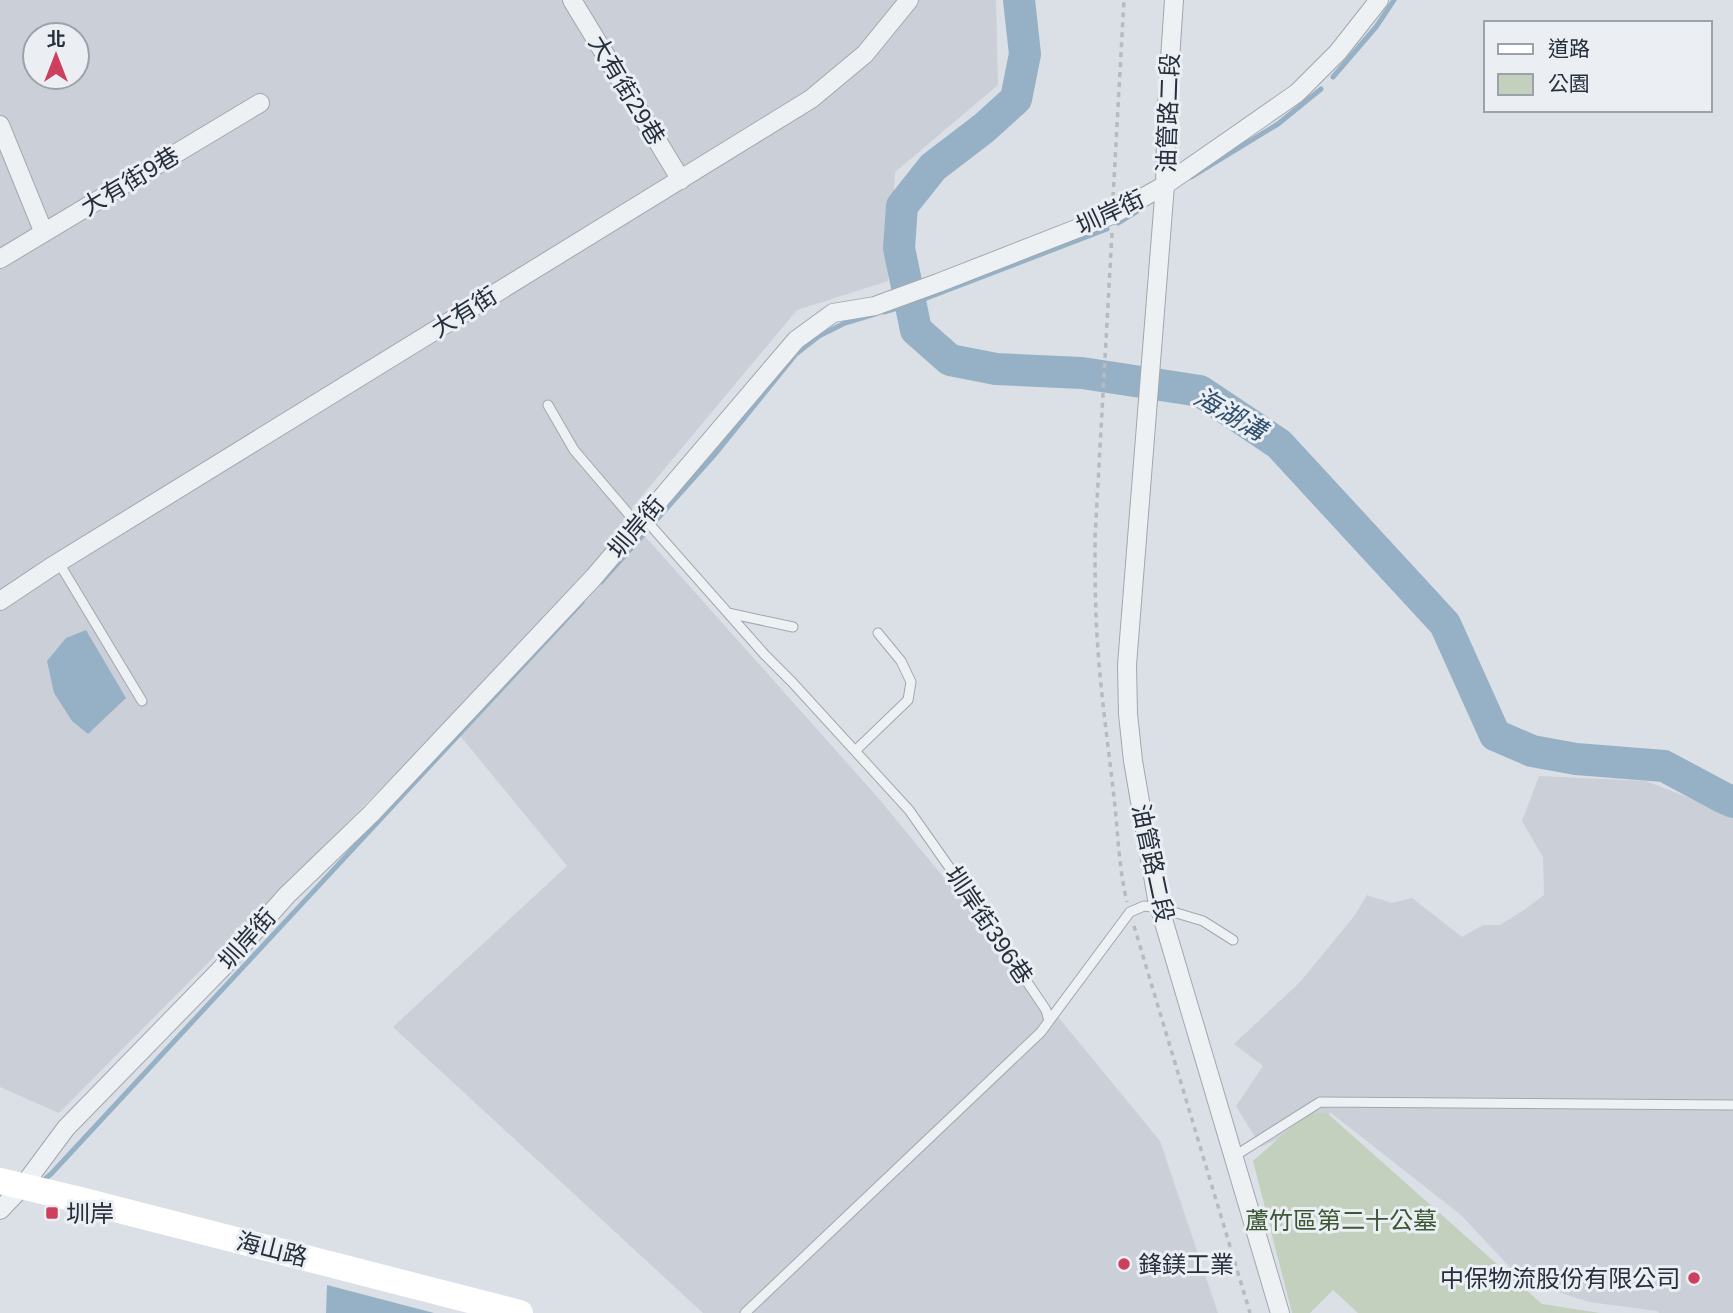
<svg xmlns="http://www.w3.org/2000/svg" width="1733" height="1313" font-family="Arial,'Noto Sans TC',sans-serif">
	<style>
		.built { fill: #cacfd8; fill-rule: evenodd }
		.green { fill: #c3d0bd }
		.water { fill: #96b1c6 }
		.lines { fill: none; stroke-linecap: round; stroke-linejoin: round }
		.stream { stroke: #96b1c6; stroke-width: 5 }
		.river { stroke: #96b1c6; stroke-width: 32 }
		.service-casing { stroke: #a1a7b0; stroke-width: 11 }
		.minor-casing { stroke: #a1a7b0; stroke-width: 20 }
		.path { stroke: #b6bbc0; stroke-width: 3.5; stroke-dasharray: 5 5; stroke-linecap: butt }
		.service { stroke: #eef1f4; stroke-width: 9 }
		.minor { stroke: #eef1f4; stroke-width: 18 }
		.secondary { stroke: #fff; stroke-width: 26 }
		.poi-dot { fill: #cc3f5d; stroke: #ebeff4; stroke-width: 2.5 }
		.labels { text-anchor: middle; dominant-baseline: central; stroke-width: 6; stroke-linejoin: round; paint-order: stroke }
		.street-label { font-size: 24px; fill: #262f3c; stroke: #ebeff4 }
		.poi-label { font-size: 24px; fill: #262f3c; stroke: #ebeff4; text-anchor: start }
		.park-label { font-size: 24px; fill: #3c5733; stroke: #ebeff4 }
		.water-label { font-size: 26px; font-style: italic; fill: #30506f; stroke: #ebeff4 }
	</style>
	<rect width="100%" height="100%" fill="#dbe0e6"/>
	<path class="built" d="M 0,0 L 996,0 L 998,85 L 895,172 L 888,281 L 797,310 L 626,515 L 880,800 L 1160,1141 L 1218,1313 L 703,1313 L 393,1027 L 567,866 L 448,721 L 59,1113 L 0,1087 ZM 35,35 L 77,35 L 77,77 L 35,77 Z
		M 1539,776 L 1646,781 L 1733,815 L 1733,1313 L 1659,1313 L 1657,1311 L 1589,1302 L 1522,1280 L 1461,1215 L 1331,1113 L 1261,1147 L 1236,1106 L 1263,1066 L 1234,1044 L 1301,981 L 1355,915 L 1367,895 L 1391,903 L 1412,898 L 1462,937 L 1483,925 L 1500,925 L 1524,910 L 1544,895 L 1543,857 L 1522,821 Z"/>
	<path class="green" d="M 1327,1113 L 1542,1304 L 1600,1313 L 1358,1313 L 1333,1290 L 1310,1313 L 1292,1313 L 1253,1161 L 1306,1114 Z"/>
	<path class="water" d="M 86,630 L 126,698 L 88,734 L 72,721 L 54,693 L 47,661 L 66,638 Z
		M 327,1285 L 434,1313 L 326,1313 Z"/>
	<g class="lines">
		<path class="stream" d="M 1333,77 L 1376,27 L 1394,0
			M 1191,177 L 1278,124 L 1321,89
			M 1118,223 L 1144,207
			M 884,312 L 911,304 L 1107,229
			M 601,582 L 716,453 L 796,354 L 819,336 L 845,323 L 875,314
			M 40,1183 L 51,1174 L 582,602"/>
		<path class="river" d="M 1019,0 L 1025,54 L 1016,99 L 984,128 L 933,167 L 902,206 L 899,248 L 916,330 L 950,360 L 996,369 L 1082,373 L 1200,391 L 1279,444 L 1445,624 L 1495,735 L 1532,751 L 1576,759 L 1664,766 L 1722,797 L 1733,802"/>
		<g class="service-casing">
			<path id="service" d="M 548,405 L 574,450 L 638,525
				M 644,518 L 765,655 L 792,682 L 909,810 L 966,891 L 1046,1010 L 1049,1021 L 1041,1032 L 745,1313
				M 59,563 L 142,701
				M 728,613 L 793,627
				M 855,751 L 908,700 L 911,682 L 901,661 L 878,633
				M 1049,1021 L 1130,912 L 1144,906 L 1160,908 L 1203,921 L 1233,940
				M 1233,1157 L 1320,1102 L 1733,1105"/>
		</g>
		<g class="minor-casing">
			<path id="minor" d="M 572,0 L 681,180
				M 1174,0 L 1167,103 L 1165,185 L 1127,665 L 1128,714 L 1133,761 L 1157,899 L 1280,1313
				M 0,125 L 44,233
				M 0,259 L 260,103
				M 0,601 L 51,567 L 262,437 L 811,99 L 865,54 L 909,0
				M 0,1210 L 23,1186 L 66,1128 L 222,968 L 287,895 L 371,814 L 594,577 L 796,340 L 833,313 L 875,306 L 938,283 L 1112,215 L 1165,185 L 1297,93 L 1338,52 L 1379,0"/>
		</g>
		<path class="path" d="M 1113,197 L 1124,0
			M 1112,233 L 1095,537 C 1095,574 1095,612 1098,650 C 1101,696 1108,743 1113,789 C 1118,827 1118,865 1127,902
			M 1134,926 L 1250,1313"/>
		<use href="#service" class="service"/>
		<use href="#minor" class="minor"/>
		<path class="secondary" d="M 0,1181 L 80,1200 L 520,1313"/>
	</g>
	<g class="poi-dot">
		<rect x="45" y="1206" width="14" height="14" rx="3.5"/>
		<circle cx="1124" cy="1264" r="7"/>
		<circle cx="1694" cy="1278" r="7"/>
	</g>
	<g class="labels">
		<g class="street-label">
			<text transform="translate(627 90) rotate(59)">大有街29巷</text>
			<text transform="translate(1168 113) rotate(-88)">油管路二段</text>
			<text transform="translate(130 181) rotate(-31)">大有街9巷</text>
			<text transform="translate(1110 212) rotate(-25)">圳岸街</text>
			<text transform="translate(464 312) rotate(-32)">大有街</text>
			<text transform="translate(636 527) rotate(-50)">圳岸街</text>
			<text transform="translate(1153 863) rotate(78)">油管路二段</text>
			<text transform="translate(989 925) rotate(56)">圳岸街396巷</text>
			<text transform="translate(247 939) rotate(-48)">圳岸街</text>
			<text transform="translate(272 1249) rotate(14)">海山路</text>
		</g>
		<g class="poi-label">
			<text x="66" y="1213">圳岸</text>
			<text x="1138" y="1264">鋒鎂工業</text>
			<text x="1680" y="1278" text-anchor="end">中保物流股份有限公司</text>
		</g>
		<g class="park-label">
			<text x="1341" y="1220">蘆竹區第二十公墓</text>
		</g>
		<g class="water-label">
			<text transform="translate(1230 414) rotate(30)">海湖溝</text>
		</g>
	</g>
	<rect x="1484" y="21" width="228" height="91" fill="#ebeff4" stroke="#9ca2aa" stroke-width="2"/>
	<rect x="1498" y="44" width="35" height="10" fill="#ffffff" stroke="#9ca2aa" stroke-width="2"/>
	<text x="1548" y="56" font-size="21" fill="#262f3c">道路</text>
	<rect x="1498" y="74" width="35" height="21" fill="#c3d0bd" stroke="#9ca2aa" stroke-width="2"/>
	<text x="1548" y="91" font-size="21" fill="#262f3c">公園</text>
	<g transform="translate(56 56)"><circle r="33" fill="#ebeff4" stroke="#9ca2aa" stroke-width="2"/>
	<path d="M0-5L12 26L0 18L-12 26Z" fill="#cc3f5d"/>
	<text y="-10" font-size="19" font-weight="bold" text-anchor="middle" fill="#262f3c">北</text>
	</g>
</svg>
